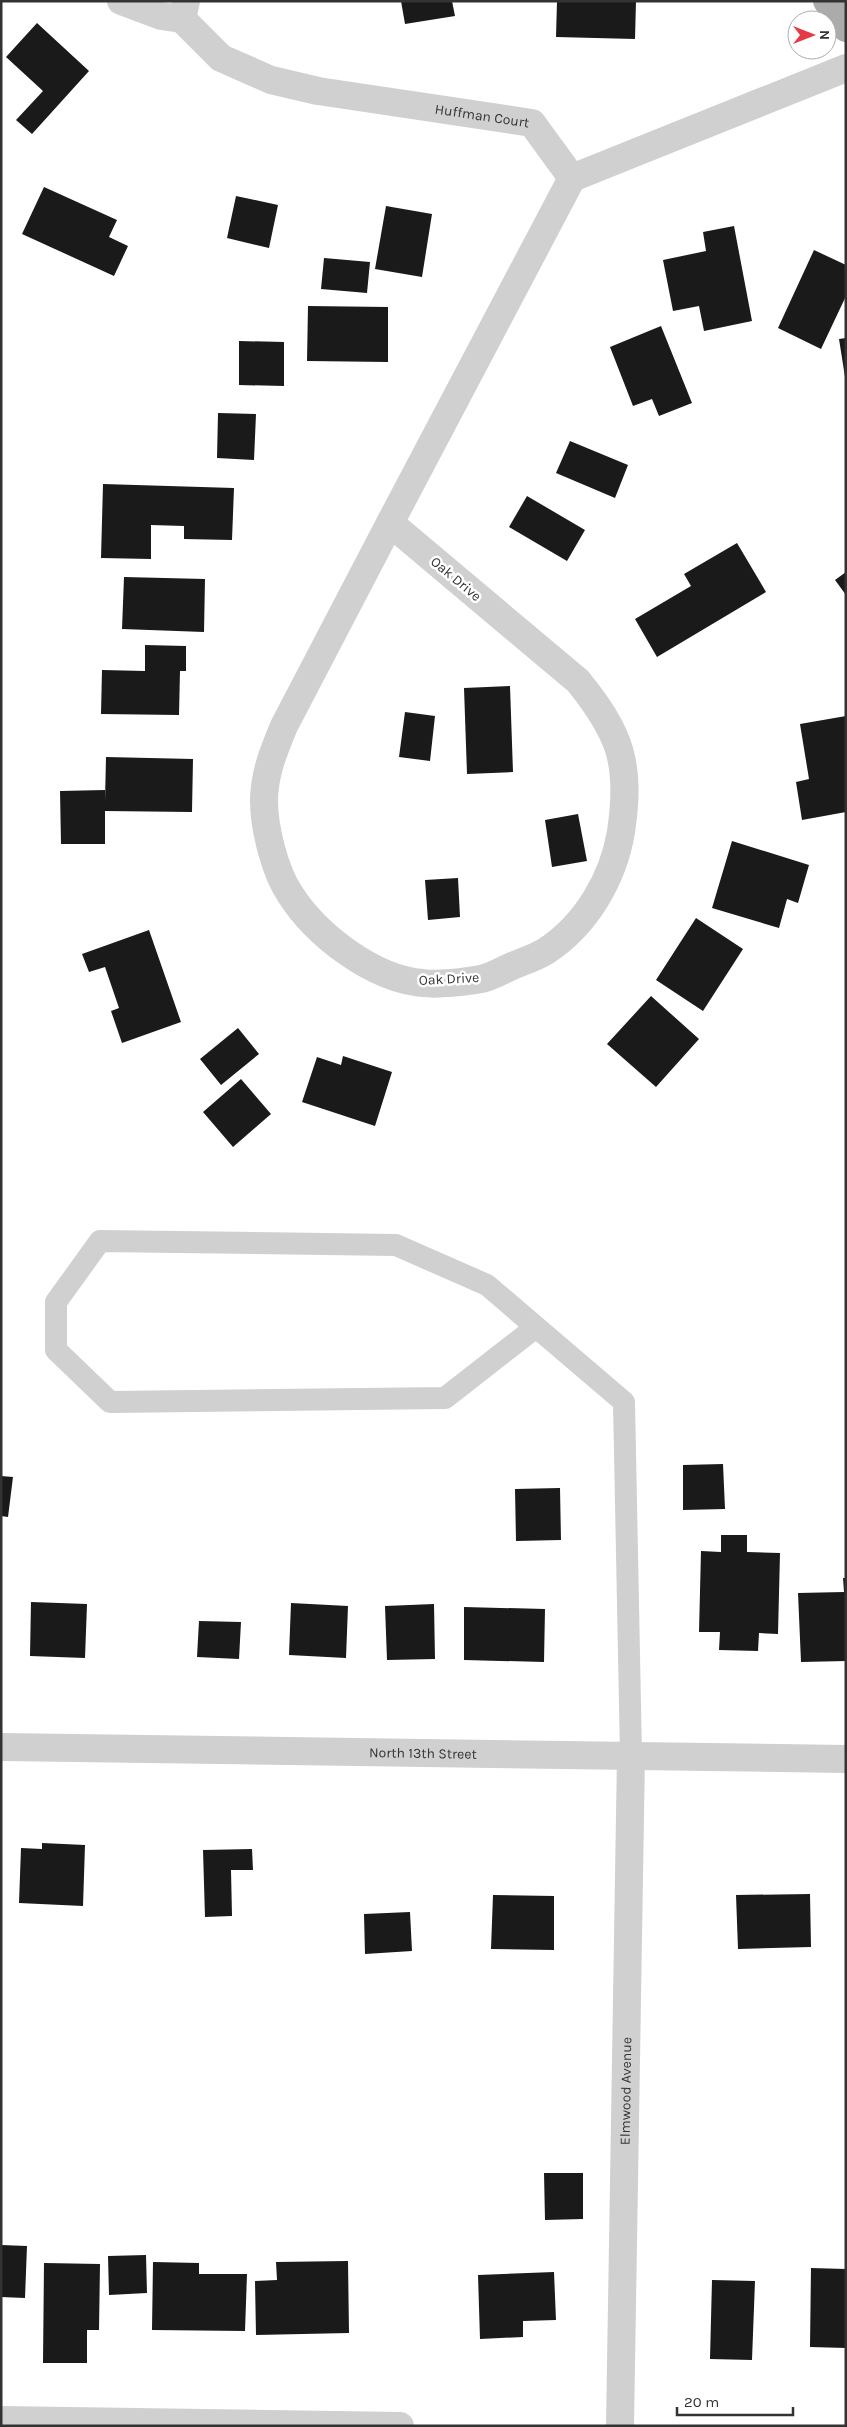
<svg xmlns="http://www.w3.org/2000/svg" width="847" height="2427" font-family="Karla,sans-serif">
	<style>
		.building { fill: #1a1a1a }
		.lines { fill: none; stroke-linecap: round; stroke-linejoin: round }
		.lane { stroke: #d0d0d0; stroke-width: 22 }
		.street { stroke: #d0d0d0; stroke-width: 28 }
		.primary { stroke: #ababab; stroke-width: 28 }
		.labels { text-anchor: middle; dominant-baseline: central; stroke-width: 5; stroke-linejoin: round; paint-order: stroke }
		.street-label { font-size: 14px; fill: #333; stroke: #fff }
	</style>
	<rect width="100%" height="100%" fill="#fff"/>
	<path class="building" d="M 401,1 L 452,1 L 455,16 L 405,24 Z
		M 557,1 L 636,1 L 635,39 L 556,37 Z
		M 37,23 L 89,71 L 32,134 L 16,120 L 43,91 L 6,57 Z
		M 44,187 L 117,220 L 109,237 L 128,246 L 114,276 L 22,234 Z
		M 236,196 L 278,205 L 269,248 L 227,238 Z
		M 386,206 L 432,214 L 422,277 L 375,269 Z
		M 734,226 L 752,321 L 704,331 L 699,306 L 673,311 L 663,260 L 706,251 L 703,232 Z
		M 814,250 L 846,265 L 846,296 L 821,349 L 778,328 Z
		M 324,258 L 370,262 L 367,293 L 321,289 Z
		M 308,306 L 388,307 L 388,362 L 307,361 Z
		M 661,326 L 692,403 L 659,416 L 652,399 L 633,406 L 610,347 Z
		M 846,338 L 846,377 L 845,377 L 839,339 Z
		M 239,341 L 284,342 L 284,386 L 239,385 Z
		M 218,413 L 256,414 L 254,460 L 217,458 Z
		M 570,441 L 628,465 L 615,498 L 556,473 Z
		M 103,484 L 234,488 L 232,540 L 184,539 L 184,526 L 151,525 L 151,559 L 101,558 Z
		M 527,496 L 585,530 L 567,561 L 509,527 Z
		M 737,543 L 766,592 L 657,657 L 635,619 L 691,586 L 684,574 Z
		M 846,572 L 846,595 L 835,580 Z
		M 124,577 L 205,579 L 204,632 L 122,629 Z
		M 145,645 L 186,646 L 186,671 L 180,671 L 179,715 L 101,714 L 102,670 L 145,671 Z
		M 510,686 L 513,772 L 467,774 L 464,688 Z
		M 405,712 L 435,716 L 430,761 L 399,757 Z
		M 846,716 L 846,812 L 802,820 L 796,782 L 809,779 L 800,724 Z
		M 106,757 L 193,759 L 192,812 L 105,811 L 105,844 L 61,844 L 60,791 L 105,790 L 105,801 Z
		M 578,814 L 587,861 L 552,867 L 545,820 Z
		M 732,841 L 809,865 L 798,903 L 787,899 L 779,928 L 712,908 Z
		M 458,878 L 460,917 L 428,920 L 425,880 Z
		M 696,918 L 743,949 L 703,1011 L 656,980 Z
		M 149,930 L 181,1022 L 122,1043 L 111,1011 L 119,1008 L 105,967 L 89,972 L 82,954 Z
		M 651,996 L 699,1039 L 656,1087 L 607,1044 Z
		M 238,1028 L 259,1054 L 221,1085 L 200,1059 Z
		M 343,1056 L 392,1072 L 375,1126 L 302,1102 L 317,1057 L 341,1065 Z
		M 241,1079 L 271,1114 L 233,1147 L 203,1112 Z
		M 723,1464 L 725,1509 L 683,1510 L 683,1465 Z
		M 1,1476 L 13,1477 L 8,1517 L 1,1516 Z
		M 560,1488 L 561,1540 L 516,1541 L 515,1489 Z
		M 721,1535 L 747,1535 L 747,1552 L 780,1553 L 778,1634 L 759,1633 L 758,1651 L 719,1650 L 720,1632 L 699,1632 L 701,1551 L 721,1552 Z
		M 843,1578 L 846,1578 L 846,1661 L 801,1662 L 798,1593 L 844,1592 Z
		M 31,1602 L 87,1604 L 85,1658 L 30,1656 Z
		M 291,1603 L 348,1606 L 346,1658 L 289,1655 Z
		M 434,1604 L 435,1659 L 387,1660 L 385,1606 Z
		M 464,1607 L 545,1609 L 544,1662 L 464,1660 Z
		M 199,1621 L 241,1622 L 239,1659 L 197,1657 Z
		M 42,1843 L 85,1845 L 83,1906 L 19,1903 L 21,1848 L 42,1849 Z
		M 252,1849 L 253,1870 L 231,1870 L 232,1916 L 205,1917 L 203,1850 Z
		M 810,1894 L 811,1947 L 738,1949 L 736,1895 Z
		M 493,1895 L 554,1896 L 554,1950 L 491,1949 Z
		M 410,1912 L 412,1951 L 365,1954 L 364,1914 Z
		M 544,2173 L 583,2173 L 583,2219 L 545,2220 Z
		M 1,2245 L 27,2246 L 25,2298 L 1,2297 Z
		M 146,2255 L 147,2293 L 109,2295 L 108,2256 Z
		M 348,2261 L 349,2333 L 256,2335 L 255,2281 L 277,2280 L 276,2262 Z
		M 153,2262 L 199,2263 L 199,2274 L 247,2274 L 245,2331 L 152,2330 Z
		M 44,2263 L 100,2264 L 99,2330 L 87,2330 L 87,2363 L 43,2363 Z
		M 811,2268 L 846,2269 L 846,2348 L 810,2347 Z
		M 554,2272 L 556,2320 L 523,2321 L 523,2337 L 480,2339 L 478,2275 Z
		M 712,2280 L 755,2281 L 752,2360 L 710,2359 Z"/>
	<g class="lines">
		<path class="lane" d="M 536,1327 L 445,1398 L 110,1402 L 56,1350 L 56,1302 L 100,1241 L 396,1245 L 487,1285 L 624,1402 L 631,1755"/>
		<g class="street">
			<path d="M 121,1 L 161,16 L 182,19 L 186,1"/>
			<path id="s1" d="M 182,19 L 221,58 L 271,80 L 318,91 L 532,123 L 572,178"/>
			<path d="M 572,178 L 846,68"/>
			<path d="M 390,523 L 578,681 C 621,734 631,764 621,832 C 613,879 586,925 546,951 C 535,958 521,962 510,967 C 501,971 491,977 481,979 C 466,982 437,985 423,983 C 373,979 316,935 290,894 C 275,872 264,828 264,801 C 264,774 274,750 284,726 Z"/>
			<path d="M 390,523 L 572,178"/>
			<path id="s2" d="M 1,1747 L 846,1759"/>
			<path d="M 1,2420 L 400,2426"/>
			<path id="s3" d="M 620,2426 L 631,1755"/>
		</g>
		<path class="primary" d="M 827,1 L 846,28"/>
	</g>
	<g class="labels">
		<g class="street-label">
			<text stroke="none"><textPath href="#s1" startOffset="324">Huffman Court</textPath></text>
			<text transform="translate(456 579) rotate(40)">Oak Drive</text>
			<text transform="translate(449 979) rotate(-3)">Oak Drive</text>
			<text stroke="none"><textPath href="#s2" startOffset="422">North 13th Street</textPath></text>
			<text stroke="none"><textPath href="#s3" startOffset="335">Elmwood Avenue</textPath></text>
		</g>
	</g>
	<rect width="847" height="2427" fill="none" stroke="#333333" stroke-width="5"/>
	<g transform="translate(812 35) rotate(90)"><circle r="24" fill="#ffffff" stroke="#adadad"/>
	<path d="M0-4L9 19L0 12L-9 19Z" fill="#e63946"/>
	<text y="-8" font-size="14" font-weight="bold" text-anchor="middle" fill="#333333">N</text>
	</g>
	<path d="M677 2407v8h116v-8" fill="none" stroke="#333333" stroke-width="2.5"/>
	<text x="684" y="2407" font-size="15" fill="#333333" stroke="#ffffff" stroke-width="4" paint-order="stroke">20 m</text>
</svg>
